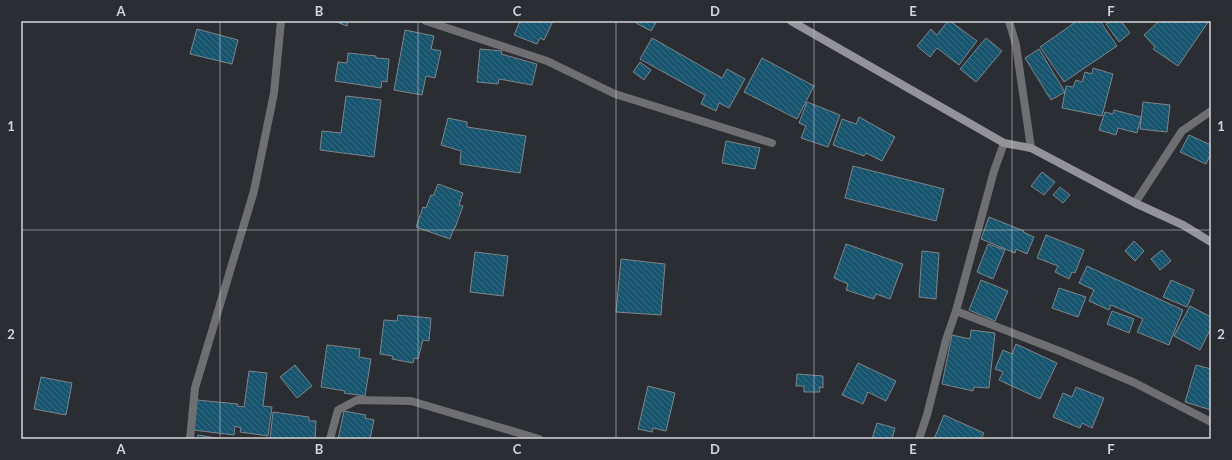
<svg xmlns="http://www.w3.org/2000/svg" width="1232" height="460" font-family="Lato,sans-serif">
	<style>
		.building { fill: url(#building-back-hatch); stroke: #7f8589 }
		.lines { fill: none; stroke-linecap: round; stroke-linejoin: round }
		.minor { stroke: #6f6f72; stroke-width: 8 }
		.secondary { stroke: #949498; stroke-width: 8 }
		.grid { fill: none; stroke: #d3d5d8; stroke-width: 1; stroke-opacity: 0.55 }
		.neatline { fill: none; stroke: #d3d5d8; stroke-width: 1.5 }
		.grid-label { font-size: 13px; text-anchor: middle; font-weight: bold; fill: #d3d5d8 }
	</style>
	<defs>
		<pattern id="building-back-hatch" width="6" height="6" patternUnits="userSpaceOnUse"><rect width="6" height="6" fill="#17546e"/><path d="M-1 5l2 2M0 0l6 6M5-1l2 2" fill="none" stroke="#386c82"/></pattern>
	</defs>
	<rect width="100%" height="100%" fill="#2a2d32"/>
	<path class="building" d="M 334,21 L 348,21 L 347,26 Z
		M 520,21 L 553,21 L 544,40 L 540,38 L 537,44 L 514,35 Z
		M 637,21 L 657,21 L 651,31 L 636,23 Z
		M 948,21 L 950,21 L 977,41 L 959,65 L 937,48 L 930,57 L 917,46 L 931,29 L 937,35 Z
		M 1077,21 L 1100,21 L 1117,46 L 1064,82 L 1040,47 Z
		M 1111,21 L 1121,21 L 1130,33 L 1119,42 L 1106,24 Z
		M 1159,21 L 1209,21 L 1178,66 L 1153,49 L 1155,47 L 1144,35 Z
		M 197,29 L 238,40 L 232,64 L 190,54 Z
		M 405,30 L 434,36 L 431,49 L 441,51 L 435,78 L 426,76 L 422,95 L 394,90 Z
		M 652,38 L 722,78 L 727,69 L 745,79 L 729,108 L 719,103 L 716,111 L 701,104 L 705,95 L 640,59 Z
		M 986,38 L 1002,51 L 976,82 L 960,69 Z
		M 480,49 L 502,51 L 501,54 L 537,64 L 532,85 L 499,79 L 498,84 L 477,82 Z
		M 1039,49 L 1065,92 L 1051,100 L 1025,58 Z
		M 348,53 L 376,56 L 376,58 L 389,59 L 387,82 L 382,81 L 381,88 L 335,81 L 338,62 L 347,63 Z
		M 762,58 L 814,86 L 797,119 L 744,92 Z
		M 640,62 L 651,70 L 644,80 L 633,72 Z
		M 1093,68 L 1113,74 L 1102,116 L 1062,108 L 1066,86 L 1073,87 L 1076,80 L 1082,82 L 1085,72 L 1092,74 Z
		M 346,96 L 381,100 L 374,157 L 320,150 L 322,131 L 341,133 Z
		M 807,102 L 840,115 L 828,147 L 801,138 L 806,126 L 799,123 Z
		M 1143,102 L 1170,105 L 1167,132 L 1140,129 Z
		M 1114,110 L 1141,117 L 1137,133 L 1118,128 L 1116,135 L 1099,130 L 1105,112 L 1113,114 Z
		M 859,117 L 895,137 L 882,161 L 866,153 L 864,156 L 833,145 L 842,119 L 856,124 Z
		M 448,118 L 467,122 L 467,127 L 526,136 L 520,173 L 460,164 L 461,151 L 441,145 Z
		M 1189,135 L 1211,145 L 1211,153 L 1206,164 L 1180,152 Z
		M 726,141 L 760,148 L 755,169 L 722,163 Z
		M 853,166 L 944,189 L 936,221 L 845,198 Z
		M 1042,172 L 1055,182 L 1044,195 L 1031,186 Z
		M 438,184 L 463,193 L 459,205 L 463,206 L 455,228 L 454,228 L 450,239 L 416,227 L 423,207 L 426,208 L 431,195 L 433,196 Z
		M 1060,187 L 1070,195 L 1063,203 L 1053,195 Z
		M 989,217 L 1024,231 L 1023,232 L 1034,237 L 1027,254 L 1016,249 L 1015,253 L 981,239 Z
		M 1046,235 L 1084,250 L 1075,273 L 1072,272 L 1069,279 L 1055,272 L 1058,266 L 1037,258 Z
		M 1134,241 L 1144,251 L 1135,261 L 1125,251 Z
		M 846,244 L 903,264 L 890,299 L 876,294 L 874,299 L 846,290 L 848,284 L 834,278 Z
		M 988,244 L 1005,250 L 993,279 L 977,272 Z
		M 1162,250 L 1171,261 L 1160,270 L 1151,259 Z
		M 922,251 L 939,253 L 936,299 L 919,297 Z
		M 475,252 L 508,256 L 503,296 L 470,292 Z
		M 621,259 L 665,264 L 661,315 L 616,312 Z
		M 1087,266 L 1183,310 L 1169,345 L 1137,332 L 1143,319 L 1111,305 L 1109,310 L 1089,301 L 1094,290 L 1079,283 Z
		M 981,280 L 1008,291 L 995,321 L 969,310 Z
		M 1171,280 L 1194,290 L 1187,307 L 1163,297 Z
		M 1059,288 L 1086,297 L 1078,317 L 1052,308 Z
		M 1190,306 L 1211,317 L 1211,328 L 1200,350 L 1174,336 Z
		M 1112,311 L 1134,319 L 1129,333 L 1107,324 Z
		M 398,315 L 431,318 L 429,341 L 423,340 L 418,359 L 414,358 L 413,363 L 392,359 L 393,356 L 380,354 L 384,320 L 397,321 Z
		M 971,330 L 995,333 L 989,388 L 974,387 L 973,391 L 942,384 L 952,335 L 970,339 Z
		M 1016,344 L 1057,363 L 1040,399 L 999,380 L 1003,372 L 995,369 L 1003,350 L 1012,354 Z
		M 327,345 L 360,349 L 359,357 L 371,359 L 365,396 L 344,393 L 345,391 L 321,387 Z
		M 858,363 L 896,381 L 886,401 L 868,392 L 863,404 L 842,395 Z
		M 295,365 L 312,386 L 297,398 L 280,377 Z
		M 1196,365 L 1211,369 L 1211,410 L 1185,402 Z
		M 249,371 L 267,373 L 263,406 L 272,407 L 268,436 L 240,432 L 241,428 L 235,426 L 234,435 L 193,430 L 197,400 L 238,404 L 237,406 L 244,407 Z
		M 797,374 L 823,376 L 823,388 L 819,387 L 820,392 L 804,392 L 804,386 L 796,386 Z
		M 41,377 L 72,383 L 66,415 L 34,409 Z
		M 648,386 L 675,393 L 666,431 L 653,428 L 652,432 L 638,429 Z
		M 1076,387 L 1104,398 L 1092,428 L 1082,423 L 1080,428 L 1053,417 L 1063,393 L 1072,397 Z
		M 344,411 L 366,415 L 365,418 L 374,420 L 370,439 L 338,439 Z
		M 273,412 L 309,417 L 309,421 L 316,421 L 315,439 L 270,439 Z
		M 944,415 L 984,433 L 981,439 L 934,439 Z
		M 877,423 L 895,428 L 892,439 L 872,439 Z
		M 198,435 L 222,439 L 197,439 Z"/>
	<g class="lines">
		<path class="minor" d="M 426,21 L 547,61 L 615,94 L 772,143
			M 1009,21 L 1016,45 L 1031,148
			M 1135,203 L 1182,131 L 1211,111
			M 956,311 L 1062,352 L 1133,382 L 1211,422
			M 190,439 L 195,388 L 254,191 L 274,93 L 281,21
			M 330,439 L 338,410 L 357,400 L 411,401 L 539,439
			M 919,439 L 927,415 L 946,340 L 956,311 L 994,171 L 1004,143"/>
		<path class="secondary" d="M 791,21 L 1004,143 L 1031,148 L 1135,203 L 1183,225 L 1211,242"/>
	</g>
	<path class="grid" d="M 220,21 L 220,439M 418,21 L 418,439M 616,21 L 616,439M 814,21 L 814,439M 1012,21 L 1012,439M 21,230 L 1211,230"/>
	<rect width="1232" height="460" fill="none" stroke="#2a2d32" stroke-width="44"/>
	<rect x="22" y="22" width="1188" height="416" class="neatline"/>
	<g class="grid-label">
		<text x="121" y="16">A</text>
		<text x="319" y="16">B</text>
		<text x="517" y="16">C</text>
		<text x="715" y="16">D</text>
		<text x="913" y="16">E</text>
		<text x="1111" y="16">F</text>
		<text x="11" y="131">1</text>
		<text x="1221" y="131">1</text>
		<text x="11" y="339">2</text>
		<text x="1221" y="339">2</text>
		<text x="121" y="454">A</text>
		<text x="319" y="454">B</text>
		<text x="517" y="454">C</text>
		<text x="715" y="454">D</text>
		<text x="913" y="454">E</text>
		<text x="1111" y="454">F</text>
	</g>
</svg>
